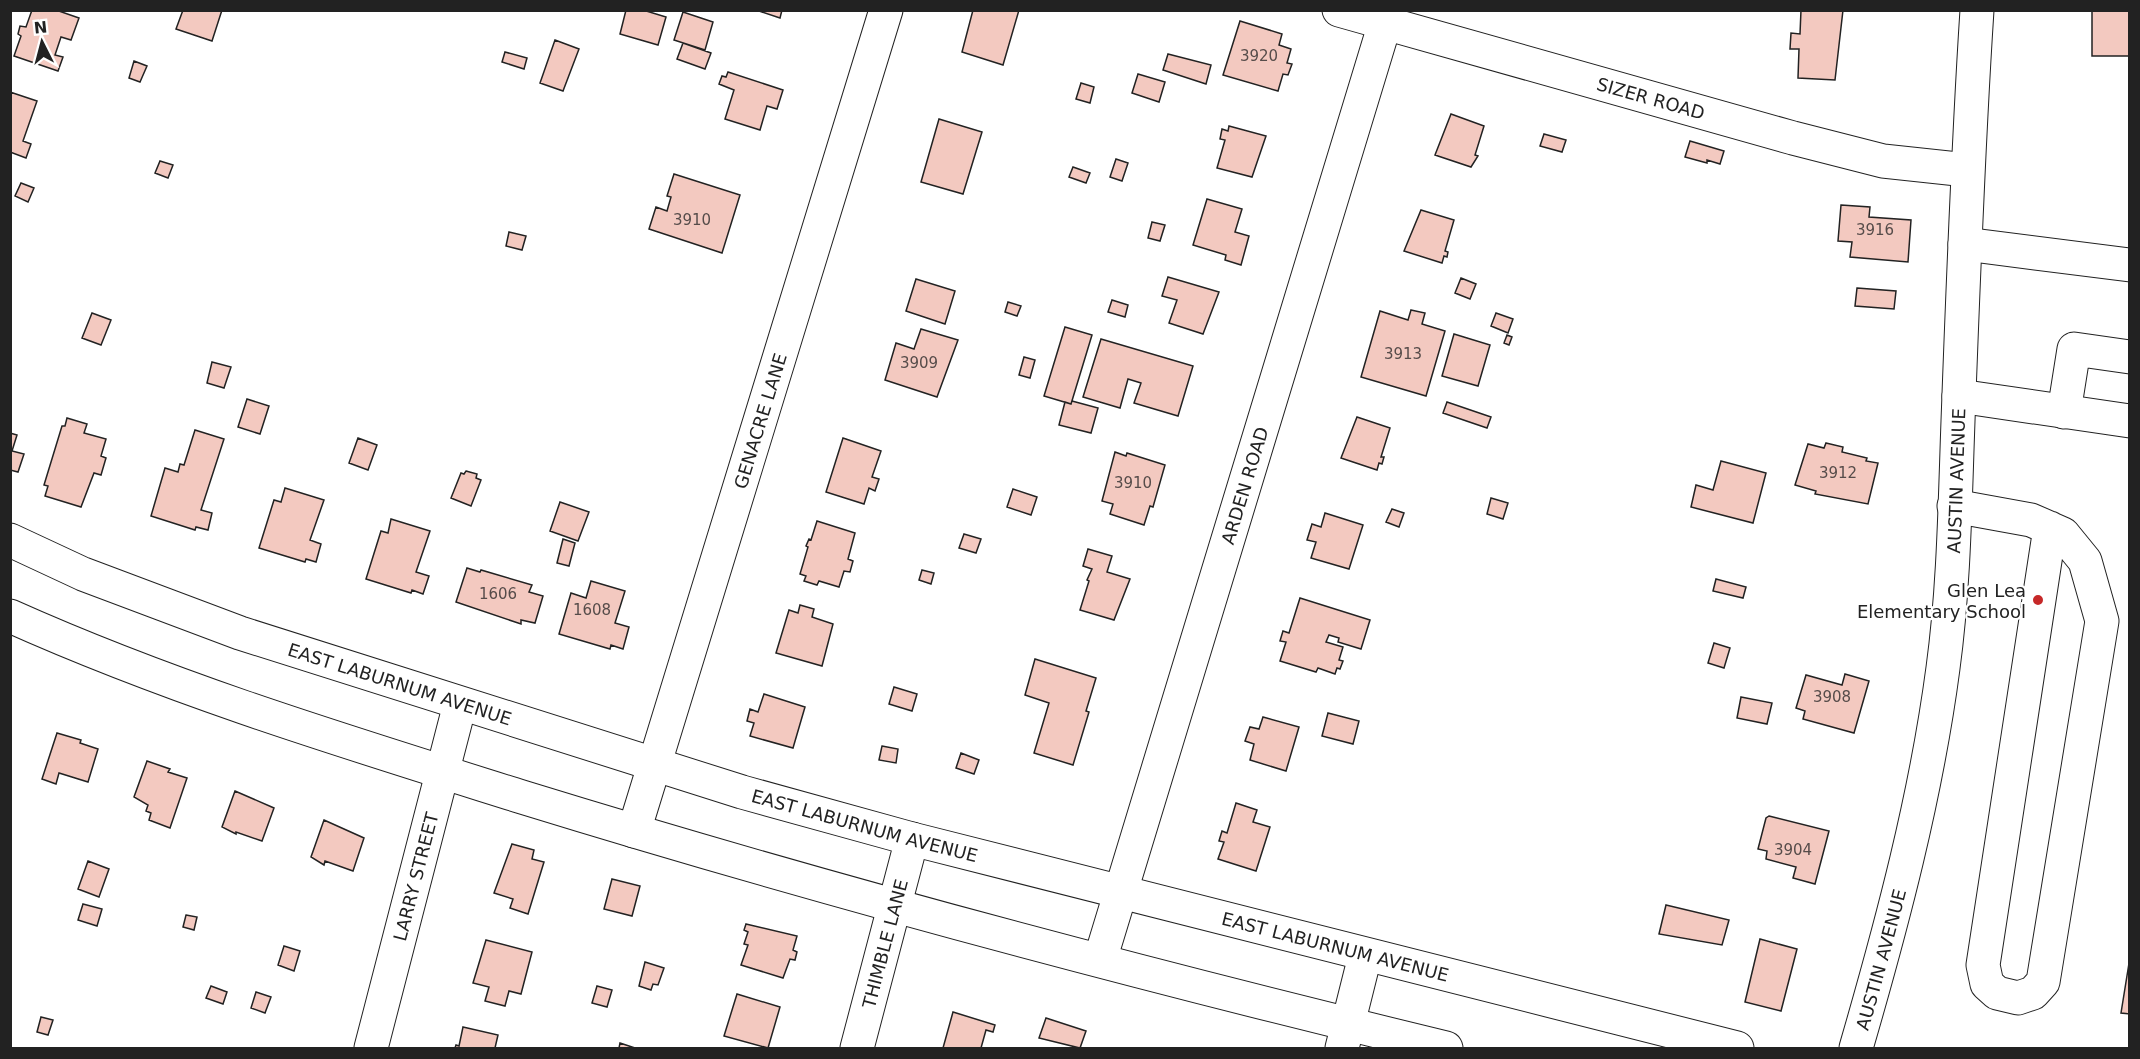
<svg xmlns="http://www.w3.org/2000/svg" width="2140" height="1059" font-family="'DejaVu Sans',sans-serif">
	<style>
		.building { fill: #f3c9c0; stroke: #222; stroke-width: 1.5 }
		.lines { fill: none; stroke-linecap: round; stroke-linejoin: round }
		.minor-casing { stroke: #222; stroke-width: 35 }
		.major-casing { stroke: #222; stroke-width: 35 }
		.minor { stroke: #fff; stroke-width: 33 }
		.major { stroke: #fff; stroke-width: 33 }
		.poi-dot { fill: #c62828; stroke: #fff; stroke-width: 2 }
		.labels { text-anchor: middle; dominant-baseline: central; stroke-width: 4.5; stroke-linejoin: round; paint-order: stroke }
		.number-label { font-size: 15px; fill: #564c4a }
		.street-label { font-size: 18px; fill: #222; stroke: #fff }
		.poi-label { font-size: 18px; fill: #222; stroke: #fff; text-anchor: end }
	</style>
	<rect width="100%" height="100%" fill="#fff"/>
	<path class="building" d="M 32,10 L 56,10 L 79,18 L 71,40 L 61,37 L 55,55 L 63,57 L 58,71 L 14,56 L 21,36 L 18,34 L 20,26 L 26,27 Z
		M 183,10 L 222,10 L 212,41 L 176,29 Z
		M 626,10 L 643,10 L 666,17 L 658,45 L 620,34 Z
		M 756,10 L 782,10 L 780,18 Z
		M 973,10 L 1019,10 L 1003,65 L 962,52 Z
		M 1801,10 L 1843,10 L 1835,80 L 1798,78 L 1799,49 L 1790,49 L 1791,33 L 1800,34 Z
		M 2092,10 L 2130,10 L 2130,56 L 2092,56 Z
		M 683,12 L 713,22 L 705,50 L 674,40 Z
		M 1240,21 L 1282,34 L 1279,45 L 1291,49 L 1287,63 L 1292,64 L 1288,75 L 1283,74 L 1278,91 L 1223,75 Z
		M 555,40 L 579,49 L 563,91 L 540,83 Z
		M 683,43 L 711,53 L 705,69 L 677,59 Z
		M 505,52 L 527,58 L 524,69 L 502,62 Z
		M 1168,54 L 1211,65 L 1206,84 L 1163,70 Z
		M 134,61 L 147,66 L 140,82 L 129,78 Z
		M 728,72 L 783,90 L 777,109 L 767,106 L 760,130 L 725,119 L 734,90 L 719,84 L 722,76 L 726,77 Z
		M 1138,74 L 1165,82 L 1159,102 L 1132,93 Z
		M 1081,83 L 1094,87 L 1090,103 L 1076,99 Z
		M 10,92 L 37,101 L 23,141 L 31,144 L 26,158 L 10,152 Z
		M 1451,114 L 1484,126 L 1475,155 L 1478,156 L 1471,167 L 1435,155 Z
		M 939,119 L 982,132 L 963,194 L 921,182 Z
		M 1229,126 L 1266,136 L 1252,177 L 1217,168 L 1225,140 L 1220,139 L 1222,129 L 1228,131 Z
		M 1544,134 L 1566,140 L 1562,152 L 1540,146 Z
		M 1690,141 L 1724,151 L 1720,164 L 1707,160 L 1707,163 L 1685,157 Z
		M 1116,159 L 1128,163 L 1122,181 L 1110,177 Z
		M 160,161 L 173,165 L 168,178 L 155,173 Z
		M 1073,167 L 1090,173 L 1086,183 L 1069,177 Z
		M 674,174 L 740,195 L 722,253 L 649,229 L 656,207 L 667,211 L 671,197 L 667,196 Z
		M 21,183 L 34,188 L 28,202 L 15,196 Z
		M 1207,199 L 1242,209 L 1235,232 L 1249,236 L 1241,265 L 1225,260 L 1226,255 L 1193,245 Z
		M 1841,205 L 1870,207 L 1869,217 L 1911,220 L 1908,262 L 1850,257 L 1852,242 L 1838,241 Z
		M 1421,210 L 1454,220 L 1445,251 L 1448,252 L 1447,257 L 1444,256 L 1442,263 L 1404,251 Z
		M 1152,222 L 1165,225 L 1160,241 L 1148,238 Z
		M 509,232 L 526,236 L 522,250 L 506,246 Z
		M 1168,277 L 1219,292 L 1203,334 L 1169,323 L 1177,300 L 1162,296 Z
		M 1461,278 L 1476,284 L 1470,299 L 1455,293 Z
		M 916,279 L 955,291 L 945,324 L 906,311 Z
		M 1857,288 L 1896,291 L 1894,309 L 1855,306 Z
		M 1112,300 L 1128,305 L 1125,317 L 1108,312 Z
		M 1008,302 L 1021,306 L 1017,316 L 1005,312 Z
		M 1411,310 L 1425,313 L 1422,324 L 1445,331 L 1426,396 L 1361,377 L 1380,311 L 1408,320 Z
		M 92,313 L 111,320 L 101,345 L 82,338 Z
		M 1496,313 L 1513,319 L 1508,333 L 1491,326 Z
		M 1065,327 L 1092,335 L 1071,404 L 1044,396 Z
		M 921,329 L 958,340 L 937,397 L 885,380 L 896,343 L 914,349 Z
		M 1454,334 L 1490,345 L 1478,386 L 1442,376 Z
		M 1507,335 L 1512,337 L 1509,345 L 1504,343 Z
		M 1101,339 L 1193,366 L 1178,416 L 1134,403 L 1141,383 L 1128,379 L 1120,408 L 1083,397 Z
		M 1024,357 L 1035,360 L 1030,378 L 1019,375 Z
		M 212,362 L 231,367 L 224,388 L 207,383 Z
		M 247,399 L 269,406 L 260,434 L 238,427 Z
		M 1072,401 L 1098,408 L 1091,433 L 1059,425 L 1065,402 L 1071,404 Z
		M 1447,402 L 1491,417 L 1487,428 L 1443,413 Z
		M 1357,417 L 1390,428 L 1381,457 L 1384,457 L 1382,464 L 1379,463 L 1377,470 L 1341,458 Z
		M 67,418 L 87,424 L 84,433 L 106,439 L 101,456 L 106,458 L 101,475 L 94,473 L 81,507 L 45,496 L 48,486 L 44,485 L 62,426 L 65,426 Z
		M 195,430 L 224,439 L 201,510 L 212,513 L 208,530 L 196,527 L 195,530 L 151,516 L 165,468 L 178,472 L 180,464 L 184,465 Z
		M 10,433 L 17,435 L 12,451 L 24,454 L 18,472 L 10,470 Z
		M 358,438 L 377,445 L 368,470 L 349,463 Z
		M 843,438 L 881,451 L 872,477 L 879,479 L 875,491 L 869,488 L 864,504 L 826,492 Z
		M 1826,443 L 1843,447 L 1842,452 L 1867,458 L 1866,461 L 1878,463 L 1868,504 L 1815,494 L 1816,491 L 1795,485 L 1808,444 L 1824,448 Z
		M 1115,452 L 1126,456 L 1127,453 L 1165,465 L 1153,507 L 1150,506 L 1144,525 L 1110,514 L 1113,504 L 1102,501 Z
		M 1721,461 L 1766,473 L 1753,523 L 1691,507 L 1696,485 L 1713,490 Z
		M 466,471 L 477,474 L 476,478 L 481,480 L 471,506 L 451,498 L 461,473 L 464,474 Z
		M 285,488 L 324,500 L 310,540 L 321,544 L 316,562 L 306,559 L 305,562 L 259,548 L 274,500 L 281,502 Z
		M 1013,489 L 1037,497 L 1031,515 L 1007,507 Z
		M 1491,498 L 1508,503 L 1503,519 L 1487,514 Z
		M 560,502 L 589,512 L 578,541 L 550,531 Z
		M 1392,509 L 1404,513 L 1399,527 L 1386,522 Z
		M 1325,513 L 1363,525 L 1349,569 L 1311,558 L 1316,542 L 1307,540 L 1312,524 L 1321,527 Z
		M 391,519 L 430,531 L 416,572 L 429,576 L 423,594 L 412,590 L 411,593 L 366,579 L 381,531 L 388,533 Z
		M 817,521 L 855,533 L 848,559 L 853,561 L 850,572 L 844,571 L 839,587 L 819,581 L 817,585 L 804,581 L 806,576 L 800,574 L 808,547 L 806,546 L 809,539 L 811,540 Z
		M 964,534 L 981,539 L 976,553 L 959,548 Z
		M 563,539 L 575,543 L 569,566 L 557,563 Z
		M 1088,549 L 1112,556 L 1107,572 L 1130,579 L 1114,620 L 1080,610 L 1089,581 L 1087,580 L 1092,569 L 1083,566 Z
		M 467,568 L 480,572 L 481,570 L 532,585 L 529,592 L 543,596 L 535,623 L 521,620 L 521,624 L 456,602 Z
		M 922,570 L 934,573 L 931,584 L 919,580 Z
		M 1716,579 L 1746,587 L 1743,598 L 1713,591 Z
		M 591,581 L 625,591 L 615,623 L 629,627 L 623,649 L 611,645 L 610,649 L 559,634 L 571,593 L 586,598 Z
		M 1300,598 L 1370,620 L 1361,649 L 1338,642 L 1339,638 L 1329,635 L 1326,642 L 1343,647 L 1339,660 L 1343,661 L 1340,669 L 1337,668 L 1335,674 L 1318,668 L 1316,672 L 1280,661 L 1286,642 L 1280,641 L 1283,631 L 1289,633 Z
		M 800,605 L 814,609 L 812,617 L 833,624 L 822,666 L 776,653 L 789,610 L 798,613 Z
		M 1714,643 L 1730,648 L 1724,668 L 1708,663 Z
		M 1035,659 L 1096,678 L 1086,711 L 1089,712 L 1073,765 L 1034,753 L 1049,703 L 1025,695 Z
		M 1845,674 L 1869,681 L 1854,733 L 1803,719 L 1805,711 L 1796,708 L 1806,675 L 1842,685 Z
		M 894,687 L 917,694 L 912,711 L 889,704 Z
		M 764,694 L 805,707 L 793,748 L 750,736 L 754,723 L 747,721 L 750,709 L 758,712 Z
		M 1741,697 L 1772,703 L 1767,724 L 1737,718 Z
		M 1328,713 L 1359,721 L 1353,744 L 1322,736 Z
		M 1263,717 L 1299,727 L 1286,771 L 1250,760 L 1254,744 L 1245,741 L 1250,727 L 1259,729 Z
		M 57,733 L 81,740 L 80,743 L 98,749 L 88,782 L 59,773 L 56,784 L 42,779 Z
		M 882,746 L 898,749 L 896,763 L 879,760 Z
		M 961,753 L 979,760 L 974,774 L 956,768 Z
		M 147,761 L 170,769 L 168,772 L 187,778 L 170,828 L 149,820 L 151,813 L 146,811 L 148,805 L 134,797 Z
		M 235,791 L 274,808 L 262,841 L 236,832 L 236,834 L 222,827 Z
		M 1236,803 L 1257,810 L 1253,822 L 1270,827 L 1256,871 L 1218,859 L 1224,842 L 1219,841 L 1222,831 L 1227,833 Z
		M 1769,816 L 1829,831 L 1815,884 L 1793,878 L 1796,867 L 1766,859 L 1767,851 L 1758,849 L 1766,818 Z
		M 324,820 L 364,838 L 353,871 L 325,861 L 324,865 L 311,857 Z
		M 512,844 L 534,850 L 532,859 L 544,862 L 528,914 L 510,908 L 513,899 L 494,893 Z
		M 88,861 L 109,869 L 99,897 L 78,889 Z
		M 612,879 L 640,886 L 632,916 L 604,909 Z
		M 83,904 L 102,909 L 97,926 L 78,920 Z
		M 1666,905 L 1729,920 L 1722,945 L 1659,934 Z
		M 186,915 L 197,917 L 194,930 L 183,927 Z
		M 746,924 L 797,936 L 793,950 L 797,952 L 795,960 L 790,959 L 783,978 L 741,965 L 748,945 L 744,944 L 748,932 L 744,930 Z
		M 1760,939 L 1797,949 L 1781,1011 L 1745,1002 Z
		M 486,940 L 532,952 L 521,994 L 509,991 L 505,1006 L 485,1001 L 489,987 L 473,983 Z
		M 284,946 L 300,951 L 294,971 L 278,965 Z
		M 2130,957 L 2130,1014 L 2121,1013 Z
		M 645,962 L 664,968 L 658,985 L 653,984 L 651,990 L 639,986 Z
		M 211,986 L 227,992 L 223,1004 L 206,998 Z
		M 597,986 L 612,990 L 607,1007 L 592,1003 Z
		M 256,992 L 271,997 L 265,1013 L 251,1008 Z
		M 737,994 L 780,1007 L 768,1048 L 724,1036 Z
		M 953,1012 L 995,1025 L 993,1032 L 986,1030 L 981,1048 L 943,1048 Z
		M 41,1017 L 53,1020 L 48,1035 L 37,1032 Z
		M 1046,1018 L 1086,1031 L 1080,1048 L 1039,1038 Z
		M 463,1027 L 498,1035 L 495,1048 L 455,1048 L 456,1045 L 459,1046 Z
		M 620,1043 L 635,1048 L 619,1048 Z"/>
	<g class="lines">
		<g class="minor-casing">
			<g id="minor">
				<path id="s1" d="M 1339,10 L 1793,138 L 1883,161 L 1967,170"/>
				<path d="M 1965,244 L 2130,265"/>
				<path d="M 1959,396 L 2130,421"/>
				<path d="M 2064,412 L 2074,349 L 2130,357"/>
				<path d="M 1954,506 L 2031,520 L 2063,534 L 2085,561 L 2102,621 L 2043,982 L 2033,993 L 2018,998 L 1997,993 L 1987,984 L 1983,965 L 2050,528"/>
				<path id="s2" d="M 634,831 L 886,10"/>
				<path id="s3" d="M 1100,960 L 1389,10"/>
				<path id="s4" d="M 371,1048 L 460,704"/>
				<path id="s5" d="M 857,1048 L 912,839"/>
				<path d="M 1342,1048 L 1365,956"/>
				<path id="s6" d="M 1856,1048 C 1892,924 1926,797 1943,668 C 1954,587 1955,503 1958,421 C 1963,284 1968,147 1977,10"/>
			</g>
		</g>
		<g class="major-casing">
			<g id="major">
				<path id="s7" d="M 10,540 L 83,574 L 240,633 L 742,792 L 912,839 L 1737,1048"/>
				<path d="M 10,616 C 175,690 350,743 522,797 C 827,891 1136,973 1446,1048"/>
			</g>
		</g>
		<use href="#minor" class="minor"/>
		<use href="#major" class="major"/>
	</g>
	<circle class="poi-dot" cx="2038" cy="600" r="6"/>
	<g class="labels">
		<g class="number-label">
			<text x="1259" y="56">3920</text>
			<text x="692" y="220">3910</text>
			<text x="1875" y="230">3916</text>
			<text x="1403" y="354">3913</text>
			<text x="919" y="363">3909</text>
			<text x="1838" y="473">3912</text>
			<text x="1133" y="483">3910</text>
			<text x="498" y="594">1606</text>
			<text x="592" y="610">1608</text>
			<text x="1832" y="697">3908</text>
			<text x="1793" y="850">3904</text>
		</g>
		<g class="street-label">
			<text stroke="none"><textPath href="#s1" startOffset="324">SIZER ROAD</textPath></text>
			<text stroke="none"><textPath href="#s2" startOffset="429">GENACRE LANE</textPath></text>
			<text stroke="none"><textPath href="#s6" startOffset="578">AUSTIN AVENUE</textPath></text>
			<text stroke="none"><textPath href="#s3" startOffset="496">ARDEN ROAD</textPath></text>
			<text stroke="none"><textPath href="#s7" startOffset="416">EAST LABURNUM AVENUE</textPath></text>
			<text stroke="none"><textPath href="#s7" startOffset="902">EAST LABURNUM AVENUE</textPath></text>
			<text stroke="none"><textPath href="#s4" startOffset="177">LARRY STREET</textPath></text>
			<text stroke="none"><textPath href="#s5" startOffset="108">THIMBLE LANE</textPath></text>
			<text stroke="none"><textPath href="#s7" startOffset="1388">EAST LABURNUM AVENUE</textPath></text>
			<text stroke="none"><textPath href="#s6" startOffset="92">AUSTIN AVENUE</textPath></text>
		</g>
		<g class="poi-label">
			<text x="2026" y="590">Glen Lea<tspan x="2026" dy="21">Elementary School</tspan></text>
		</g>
	</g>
	<rect width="2140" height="1059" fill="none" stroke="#222222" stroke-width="24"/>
	<g transform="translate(42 42) rotate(354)" stroke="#ffffff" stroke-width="4.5" paint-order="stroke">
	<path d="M0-4.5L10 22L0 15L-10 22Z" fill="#222222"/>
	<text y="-9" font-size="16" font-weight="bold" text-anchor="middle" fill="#222222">N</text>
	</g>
</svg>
